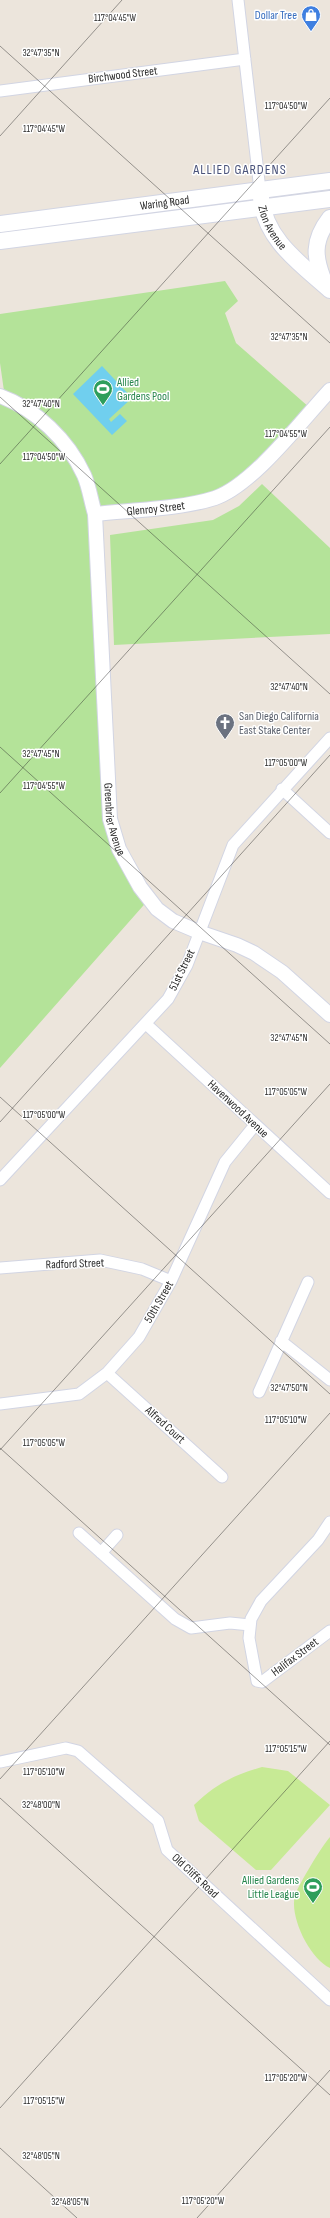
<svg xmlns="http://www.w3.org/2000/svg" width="330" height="2218" font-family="'Sofia Sans Condensed',sans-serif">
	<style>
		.green { fill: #b4e399 }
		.pitch { fill: #c7ea95 }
		.water { fill: #70cfee }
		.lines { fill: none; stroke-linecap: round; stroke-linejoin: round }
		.minor-casing { stroke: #d2d5e3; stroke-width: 13 }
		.tertiary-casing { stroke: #d2d5e3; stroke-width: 16 }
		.secondary-casing { stroke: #d2d5e3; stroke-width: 18 }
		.minor { stroke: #fff; stroke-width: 11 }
		.tertiary { stroke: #fff; stroke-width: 14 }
		.secondary { stroke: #fff; stroke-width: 16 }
		.ticks { fill: none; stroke: #2a2a2a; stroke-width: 1; stroke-opacity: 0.45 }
		.labels { text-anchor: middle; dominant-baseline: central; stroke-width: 3; stroke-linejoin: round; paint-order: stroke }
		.shop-label { font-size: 12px; fill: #366cbe; stroke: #fff; text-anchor: end }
		.street-label { font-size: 12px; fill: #2a2a2a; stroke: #fff }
		.leisure-label { font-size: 12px; fill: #27864d; stroke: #fff; text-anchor: start }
		.worship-label { font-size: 12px; fill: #5b616d; stroke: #fff; text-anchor: start }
		.quarter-label { font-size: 14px; letter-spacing: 1px; fill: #4b547b; stroke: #fff }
		.ticks-label { font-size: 10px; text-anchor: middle; fill: #2a2a2a; stroke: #fff; stroke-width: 3; stroke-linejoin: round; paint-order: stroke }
	</style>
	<rect width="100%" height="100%" fill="#ece5dc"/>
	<path class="green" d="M 225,281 L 238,301 L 225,313 L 236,343 L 310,408 L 230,490 L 94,514 L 111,820 L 150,898 L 0,1068 L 0,395 L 5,398 L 0,363 L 0,314 Z
		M 262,484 L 330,548 L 330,634 L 114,645 L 110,535 L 213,520 L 239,506 Z"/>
	<path class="pitch" d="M 262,1767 L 288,1771 L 330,1805 L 271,1870 L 256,1870 L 199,1821 L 194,1805 C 216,1784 232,1776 262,1767 Z
		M 330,1837 L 330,1968 C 310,1959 289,1917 295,1895 C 298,1886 323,1844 330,1837 Z"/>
	<path class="water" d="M 102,366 L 132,398 L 109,419 L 111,422 L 120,414 L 127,421 L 112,435 L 73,394 Z"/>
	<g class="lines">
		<g class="minor-casing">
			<path id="minor" d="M 238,0 L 260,190
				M 0,91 L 245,59
				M 282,789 L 330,833
				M 146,1024 L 330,1193
				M 0,1180 L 168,999 L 187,965 L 233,845 L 330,738
				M 0,1268 L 100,1260 L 142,1269 L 171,1281
				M 281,1341 L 330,1380
				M 107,1373 L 222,1477
				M 259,1392 L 308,1282
				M 0,1404 L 79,1394 L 107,1373 L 139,1337 L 171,1281 L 225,1162 L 255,1125
				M 330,1522 L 318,1540 L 261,1601 L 251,1619 L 249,1638 L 257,1681 L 262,1682 L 330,1631
				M 79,1533 L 175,1619 L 191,1628 L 230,1623 L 250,1625
				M 101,1553 L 117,1535
				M 0,1762 L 66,1748 L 78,1751 L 158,1821 L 167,1850 L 330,2000"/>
		</g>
		<g class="tertiary-casing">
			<g id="tertiary">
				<path id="s1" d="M 0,396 C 36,409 68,440 84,475 C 89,486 91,501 95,514 L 110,819 L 119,849 L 140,887 L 157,909 L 173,921 L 199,932 L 237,945 L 254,953 L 282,972 L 330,1015"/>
				<path id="s2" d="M 95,514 C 132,510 181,509 215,498 C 253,485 302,420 330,390"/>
			</g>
		</g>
		<g class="secondary-casing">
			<g id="secondary">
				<path id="s3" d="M 261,198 C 265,240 301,264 330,290"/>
				<path id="s4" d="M 0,224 L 330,181"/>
				<path d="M 0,241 L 330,199"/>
				<path d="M 325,284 C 314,258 312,241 330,218"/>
			</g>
		</g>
		<use href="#minor" class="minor"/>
		<use href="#tertiary" class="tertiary"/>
		<use href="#secondary" class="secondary"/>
	</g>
	<path class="ticks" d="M 0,46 L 330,343M 0,136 L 122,0M 0,397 L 330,694M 0,464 L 330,98M 0,747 L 330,1044M 0,793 L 330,427M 0,1097 L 330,1394M 0,1122 L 330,755M 0,1448 L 330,1745M 0,1450 L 330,1084M 0,1779 L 330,1413M 0,1798 L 330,2095M 0,2108 L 330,1741M 0,2148 L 77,2218M 197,2218 L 330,2070"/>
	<defs>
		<g id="shop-pin" transform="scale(1)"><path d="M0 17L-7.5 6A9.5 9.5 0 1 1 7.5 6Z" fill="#3f7fe0" stroke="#fff"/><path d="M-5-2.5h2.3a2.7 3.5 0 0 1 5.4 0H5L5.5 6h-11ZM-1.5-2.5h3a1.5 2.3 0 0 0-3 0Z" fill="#fff"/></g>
		<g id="stadium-pin" transform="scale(1)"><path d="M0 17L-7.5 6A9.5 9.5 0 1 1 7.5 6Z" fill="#2e9e5b" stroke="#fff"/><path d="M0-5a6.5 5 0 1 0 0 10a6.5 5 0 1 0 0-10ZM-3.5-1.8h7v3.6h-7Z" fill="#fff"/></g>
		<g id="church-pin" transform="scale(1)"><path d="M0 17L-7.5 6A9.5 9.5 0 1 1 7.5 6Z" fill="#6b7280" stroke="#fff"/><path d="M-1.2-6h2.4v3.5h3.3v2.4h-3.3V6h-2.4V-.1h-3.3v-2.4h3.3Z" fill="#fff"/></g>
	</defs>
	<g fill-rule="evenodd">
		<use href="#shop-pin" x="311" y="15"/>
		<use href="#stadium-pin" x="103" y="389"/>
		<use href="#church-pin" x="225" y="723"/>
		<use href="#stadium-pin" x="313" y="1887"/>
	</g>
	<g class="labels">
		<g class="shop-label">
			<text x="297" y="15">Dollar Tree</text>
		</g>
		<g class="street-label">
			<text transform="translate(123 75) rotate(-7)">Birchwood Street</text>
			<text stroke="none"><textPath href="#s4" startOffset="166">Waring Road</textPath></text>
			<text stroke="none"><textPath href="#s3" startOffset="32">Zion Avenue</textPath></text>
			<text stroke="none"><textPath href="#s2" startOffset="61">Glenroy Street</textPath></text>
			<text stroke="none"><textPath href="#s1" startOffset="465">Greenbrier Avenue</textPath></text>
			<text transform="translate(182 970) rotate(-64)">51st Street</text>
			<text transform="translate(238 1109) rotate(43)">Havenwood Avenue</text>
			<text transform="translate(75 1264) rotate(-2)">Radford Street</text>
			<text transform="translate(159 1302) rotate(-60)">50th Street</text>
			<text transform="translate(165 1425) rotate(42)">Alfred Court</text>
			<text transform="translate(295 1657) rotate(-37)">Halifax Street</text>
			<text transform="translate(195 1876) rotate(43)">Old Cliffs Road</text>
		</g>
		<g class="leisure-label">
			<text x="117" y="382">Allied<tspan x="117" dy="14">Gardens Pool</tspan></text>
			<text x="299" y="1880" text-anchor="end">Allied Gardens<tspan x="299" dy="14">Little League</tspan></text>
		</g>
		<g class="worship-label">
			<text x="239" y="716">San Diego California<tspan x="239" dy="14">East Stake Center</tspan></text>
		</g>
		<g class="quarter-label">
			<text x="240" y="169">ALLIED GARDENS</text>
		</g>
	</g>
	<g class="ticks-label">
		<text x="115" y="21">117°04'45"W</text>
		<text x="41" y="56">32°47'35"N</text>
		<text x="286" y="109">117°04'50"W</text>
		<text x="44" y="132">117°04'45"W</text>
		<text x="289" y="340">32°47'35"N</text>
		<text x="41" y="407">32°47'40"N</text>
		<text x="286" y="437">117°04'55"W</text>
		<text x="44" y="460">117°04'50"W</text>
		<text x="289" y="690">32°47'40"N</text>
		<text x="41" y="757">32°47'45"N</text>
		<text x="286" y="766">117°05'00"W</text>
		<text x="44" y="789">117°04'55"W</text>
		<text x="289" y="1041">32°47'45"N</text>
		<text x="286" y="1095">117°05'05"W</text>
		<text x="44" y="1118">117°05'00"W</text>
		<text x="289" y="1391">32°47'50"N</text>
		<text x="286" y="1423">117°05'10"W</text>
		<text x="44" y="1446">117°05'05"W</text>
		<text x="286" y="1752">117°05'15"W</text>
		<text x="44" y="1775">117°05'10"W</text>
		<text x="41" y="1808">32°48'00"N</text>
		<text x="286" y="2081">117°05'20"W</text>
		<text x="44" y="2104">117°05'15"W</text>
		<text x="41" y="2159">32°48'05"N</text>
		<text x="203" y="2204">117°05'20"W</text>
		<text x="70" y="2205">32°48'05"N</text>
	</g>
</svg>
